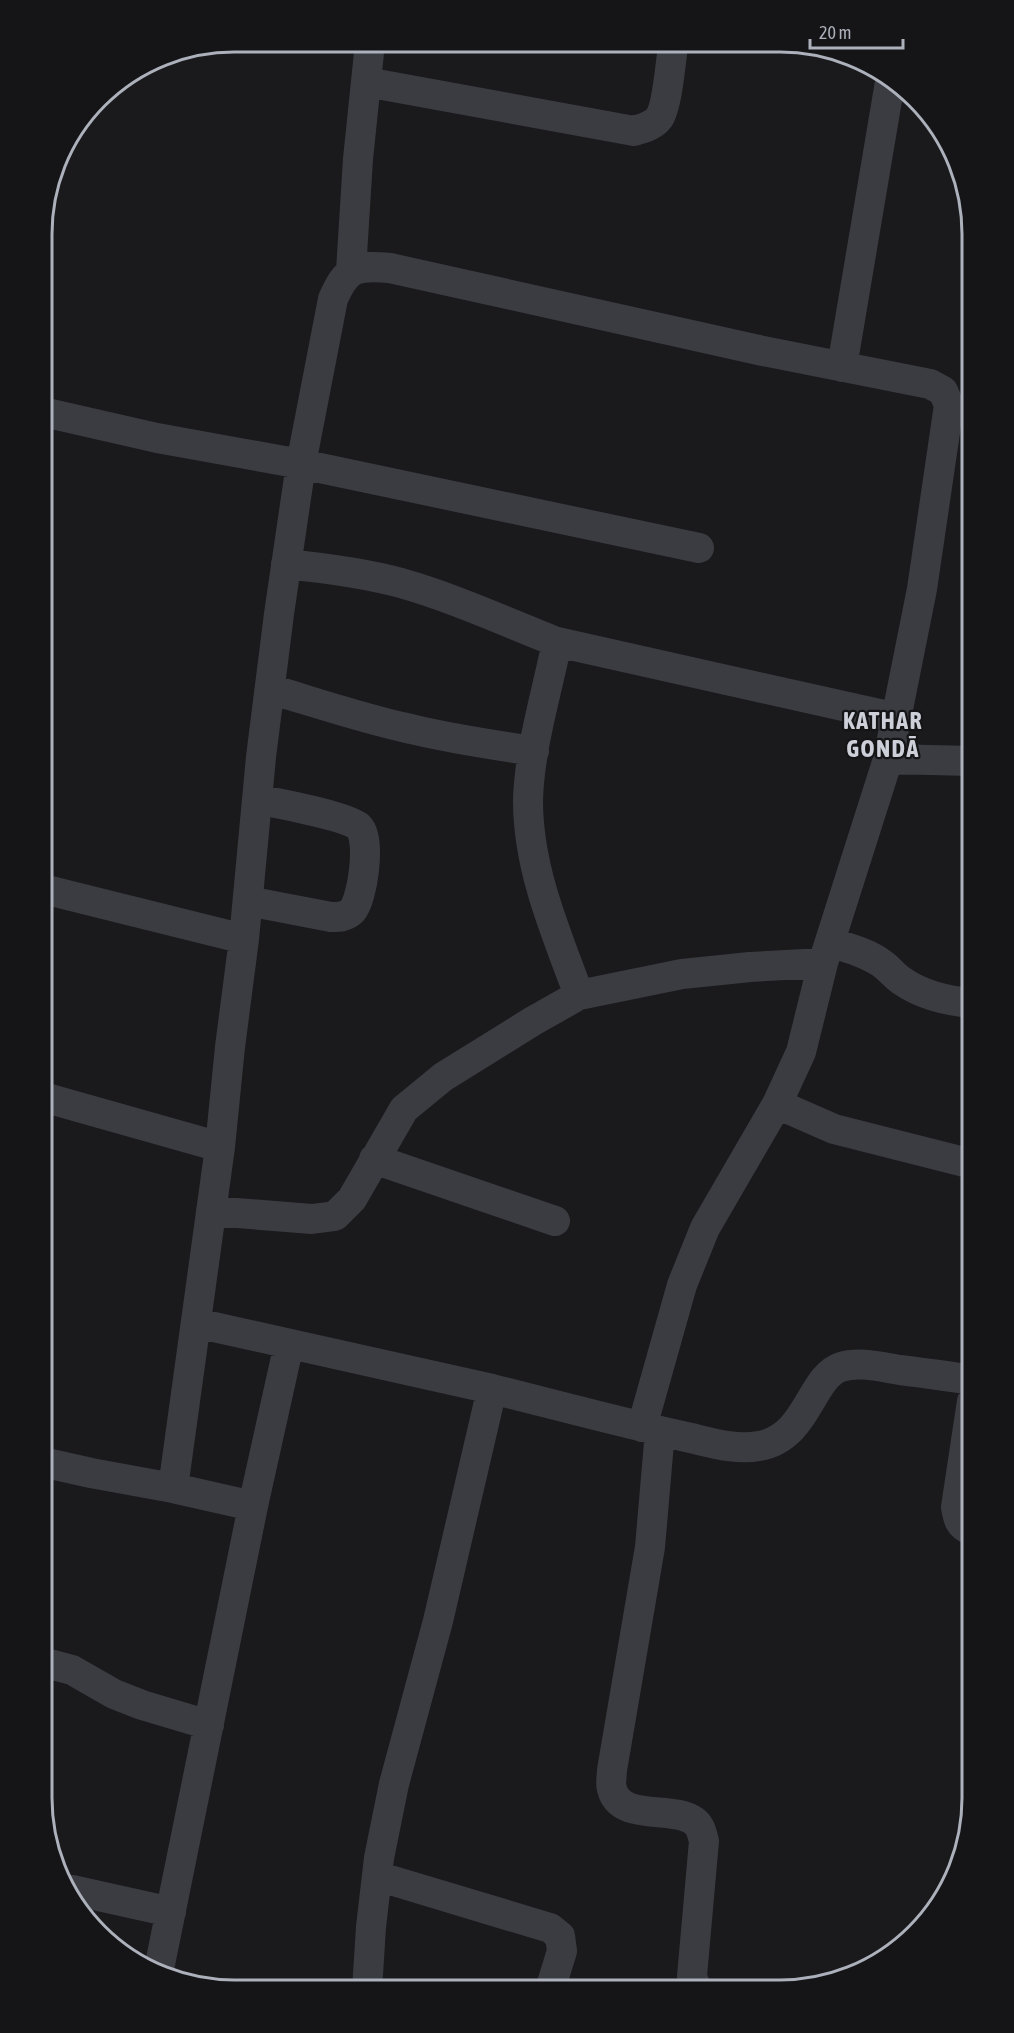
<svg xmlns="http://www.w3.org/2000/svg" width="1014" height="2033" font-family="'Asap Condensed',sans-serif">
	<style>
		.lines { fill: none; stroke-linecap: round; stroke-linejoin: round }
		.minor { stroke: #3b3c42; stroke-width: 30 }
		.labels { text-anchor: middle; dominant-baseline: central; stroke-width: 4.5; stroke-linejoin: round; paint-order: stroke }
		.district-label { font-size: 24px; font-weight: bold; letter-spacing: 1.5px; fill: #cdd0d8; stroke: #151517 }
		.rim { fill: none; stroke: #acb1bc; stroke-width: 3 }
	</style>
	<rect width="100%" height="100%" fill="#1a1a1c"/>
	<g class="lines">
		<path class="minor" d="M 366,82 L 634,131 C 643,128 653,126 659,118 C 667,107 671,61 673,45
			M 351,271 L 358,159 L 370,43
			M 842,367 L 890,82
			M 43,412 L 157,438 L 301,464 L 699,548
			M 286,564 C 325,568 364,573 401,583 C 454,598 506,622 557,642
			M 270,689 C 317,703 364,719 411,729 C 452,739 493,745 534,751
			M 888,759 L 972,761
			M 43,889 L 244,939
			M 248,901 L 331,917 C 339,917 346,917 352,911 C 363,899 371,839 359,827 C 347,816 276,803 257,799
			M 830,942 C 847,948 866,952 881,963 C 889,968 894,976 902,981 C 922,995 948,1001 972,1003
			M 579,995 C 556,933 528,869 528,801 C 529,750 547,692 557,642 L 897,718
			M 43,1097 L 220,1147
			M 777,1104 L 834,1129 L 972,1164
			M 374,1159 L 555,1221
			M 211,1211 L 312,1219 L 335,1216 L 352,1199 L 404,1109 L 443,1077 L 533,1021 L 579,995 L 682,974 L 750,967 L 823,963
			M 196,1323 L 492,1389
			M 660,1431 L 650,1547 L 612,1770 C 612,1776 610,1784 612,1789 C 620,1822 673,1805 694,1821 C 701,1826 702,1834 704,1841 L 692,1976 L 695,1985 L 700,1991
			M 42,1462 L 91,1473 L 173,1488
			M 253,1506 L 173,1488 L 220,1147 L 230,1047 L 244,939 L 261,757 L 279,614 L 301,464 L 333,299 C 347,267 356,265 390,268 L 763,351 L 930,384 L 943,391 L 949,405 L 922,589 L 888,759 L 823,963 L 801,1052 L 777,1104 L 705,1228 L 682,1285 L 642,1427
			M 972,1531 C 959,1526 958,1519 956,1507 L 972,1401
			M 42,1662 L 72,1670 L 114,1694 L 142,1705 L 209,1725
			M 377,1876 L 550,1928 L 560,1936 L 562,1951 L 550,1990
			M 72,1890 L 171,1912
			M 158,1974 L 253,1506 L 289,1344
			M 367,1990 L 371,1927 L 379,1858 L 394,1784 L 438,1621 L 492,1389 C 556,1405 619,1422 682,1436 C 706,1441 734,1451 759,1446 C 808,1438 810,1377 841,1367 C 859,1361 881,1367 900,1370 C 924,1373 948,1376 972,1380"/>
	</g>
	<g class="labels">
		<g class="district-label">
			<text x="883" y="720">KATHAR<tspan x="883" dy="28">GONDĀ</tspan></text>
		</g>
	</g>
	<path d="M0 0H1014V2033H0ZM234 52H780A182 182 0 0 1 962 234V1798A182 182 0 0 1 780 1980H234A182 182 0 0 1 52 1798V234A182 182 0 0 1 234 52Z" fill="#151517" fill-rule="evenodd"/>
	<path class="rim" d="M234 52H780A182 182 0 0 1 962 234V1798A182 182 0 0 1 780 1980H234A182 182 0 0 1 52 1798V234A182 182 0 0 1 234 52Z"/>
	<path d="M810 39v9h93v-9" fill="none" stroke="#acb1bc" stroke-width="3"/>
	<text x="819" y="39" font-size="18" fill="#acb1bc" stroke="#151517" stroke-width="4.5" paint-order="stroke">20 m</text>
</svg>
